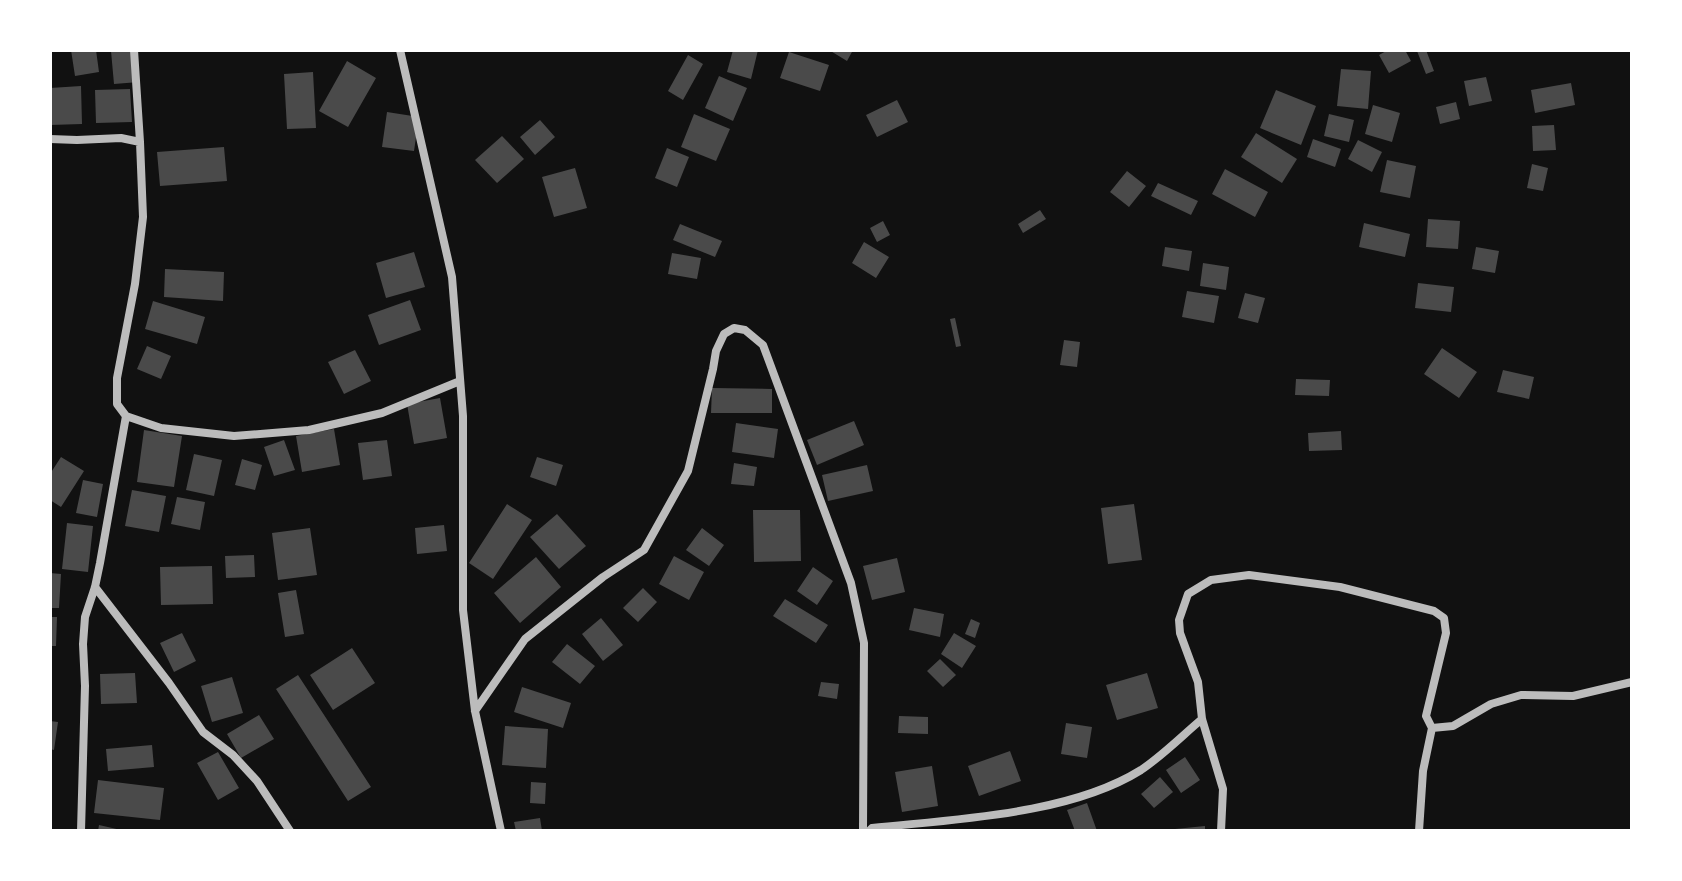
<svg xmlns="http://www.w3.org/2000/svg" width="1682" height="881" font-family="'Varela Round',sans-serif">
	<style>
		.building { fill: #4a4a4a }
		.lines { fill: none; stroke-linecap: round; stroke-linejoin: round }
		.minor { stroke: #bcbcbc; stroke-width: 8 }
	</style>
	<rect width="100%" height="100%" fill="#111"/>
	<path class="building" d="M 71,50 L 96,50 L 99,72 L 75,76 Z
		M 136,50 L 139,82 L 114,84 L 111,51 Z
		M 733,50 L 758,50 L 751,79 L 727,72 Z
		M 829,50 L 853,50 L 847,61 Z
		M 1388,50 L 1405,50 L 1411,61 L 1389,73 L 1379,55 Z
		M 1421,50 L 1426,50 L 1434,71 L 1426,74 L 1417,51 Z
		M 789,52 L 829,65 L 820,91 L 780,78 Z
		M 688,55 L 703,64 L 683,100 L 668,91 Z
		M 347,61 L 376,78 L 348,127 L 319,111 Z
		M 1341,69 L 1371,71 L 1368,109 L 1337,106 Z
		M 313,72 L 316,128 L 287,129 L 284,74 Z
		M 719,76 L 747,88 L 733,121 L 705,108 Z
		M 1486,77 L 1492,101 L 1469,106 L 1464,81 Z
		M 1571,83 L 1575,105 L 1535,113 L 1531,90 Z
		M 81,86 L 82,124 L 50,125 L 50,88 Z
		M 130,89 L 132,122 L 96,123 L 95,90 Z
		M 1276,90 L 1316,106 L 1301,145 L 1260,128 Z
		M 897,100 L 908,122 L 877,137 L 866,115 Z
		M 1456,102 L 1460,119 L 1440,124 L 1436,107 Z
		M 1373,105 L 1400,113 L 1392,142 L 1365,134 Z
		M 387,112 L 419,117 L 414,151 L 382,147 Z
		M 694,114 L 730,129 L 716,161 L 681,147 Z
		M 1329,114 L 1354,120 L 1349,142 L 1324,136 Z
		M 540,120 L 555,137 L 535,155 L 520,137 Z
		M 1554,125 L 1556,150 L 1533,151 L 1532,126 Z
		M 1256,133 L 1297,159 L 1282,183 L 1241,157 Z
		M 502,136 L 524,159 L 497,183 L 475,160 Z
		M 1313,139 L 1341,149 L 1335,167 L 1307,157 Z
		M 1358,140 L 1382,152 L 1372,172 L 1348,159 Z
		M 224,147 L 227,181 L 160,186 L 157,152 Z
		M 667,148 L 689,157 L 677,187 L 655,178 Z
		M 1387,160 L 1416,166 L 1410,198 L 1380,192 Z
		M 1532,164 L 1548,168 L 1543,191 L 1527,188 Z
		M 575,168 L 587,208 L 554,217 L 542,177 Z
		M 1225,169 L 1268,192 L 1255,217 L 1212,194 Z
		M 1127,171 L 1146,186 L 1129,207 L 1110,192 Z
		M 1158,183 L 1198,201 L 1191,215 L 1151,196 Z
		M 1040,210 L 1046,219 L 1023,233 L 1018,224 Z
		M 1428,219 L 1460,221 L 1458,249 L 1426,247 Z
		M 883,221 L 890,235 L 877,242 L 870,228 Z
		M 1364,223 L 1410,234 L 1405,257 L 1359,247 Z
		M 680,224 L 722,241 L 715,257 L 673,240 Z
		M 864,242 L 889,257 L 876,278 L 852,263 Z
		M 1165,247 L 1192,251 L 1189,271 L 1162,266 Z
		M 1476,247 L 1499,251 L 1495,273 L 1472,269 Z
		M 414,252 L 425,287 L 386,298 L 376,263 Z
		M 672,253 L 701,258 L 697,279 L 668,274 Z
		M 1203,263 L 1229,267 L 1226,290 L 1200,286 Z
		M 165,269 L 224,272 L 223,301 L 164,297 Z
		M 1418,283 L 1454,287 L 1451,312 L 1415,308 Z
		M 1187,291 L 1219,296 L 1214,323 L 1182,317 Z
		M 1245,293 L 1265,298 L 1258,323 L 1238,318 Z
		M 410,300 L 421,330 L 379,345 L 368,315 Z
		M 153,301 L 205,317 L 197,344 L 145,329 Z
		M 955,318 L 961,346 L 956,347 L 950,319 Z
		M 1064,340 L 1080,342 L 1077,367 L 1060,365 Z
		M 147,346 L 171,356 L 161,379 L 137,369 Z
		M 1442,348 L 1477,372 L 1459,398 L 1424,374 Z
		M 355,350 L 371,381 L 344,394 L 328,362 Z
		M 1503,370 L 1534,377 L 1529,399 L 1497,392 Z
		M 1296,379 L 1330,380 L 1329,396 L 1295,395 Z
		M 712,388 L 772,389 L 772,413 L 711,413 Z
		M 440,398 L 447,438 L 414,444 L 407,404 Z
		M 854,421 L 864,445 L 817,465 L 807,440 Z
		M 736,423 L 778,429 L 774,458 L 732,452 Z
		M 334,429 L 340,465 L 302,472 L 296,436 Z
		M 144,430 L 182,436 L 174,487 L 137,482 Z
		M 1341,431 L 1342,450 L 1309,451 L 1308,433 Z
		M 284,440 L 295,470 L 274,476 L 264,447 Z
		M 387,440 L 392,476 L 363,480 L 358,443 Z
		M 194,454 L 222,460 L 214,496 L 186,490 Z
		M 61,457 L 84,471 L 61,507 L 50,500 L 50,474 Z
		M 537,457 L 563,465 L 556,486 L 530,477 Z
		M 242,459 L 262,465 L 255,490 L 235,485 Z
		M 734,463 L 757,467 L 754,486 L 731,484 Z
		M 867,465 L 873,491 L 828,501 L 822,475 Z
		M 83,480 L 103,484 L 97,517 L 76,513 Z
		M 132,490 L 166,496 L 159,532 L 125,526 Z
		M 177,497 L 205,502 L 200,530 L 171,524 Z
		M 507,504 L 532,520 L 493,579 L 469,563 Z
		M 1134,504 L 1142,560 L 1108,564 L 1101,508 Z
		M 753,510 L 800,510 L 801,561 L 754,562 Z
		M 557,514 L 586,546 L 559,569 L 530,537 Z
		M 67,523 L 93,526 L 88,572 L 62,569 Z
		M 444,525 L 447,551 L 417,554 L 415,528 Z
		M 310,528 L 317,575 L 278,580 L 272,533 Z
		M 702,528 L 724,545 L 709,566 L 686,550 Z
		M 254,555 L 255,577 L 226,578 L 225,556 Z
		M 674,556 L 704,572 L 689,600 L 659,584 Z
		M 536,557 L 561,587 L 520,623 L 494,593 Z
		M 897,558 L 905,592 L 872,600 L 863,566 Z
		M 212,566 L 213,604 L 161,605 L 160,567 Z
		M 813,567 L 833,581 L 817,605 L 797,591 Z
		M 50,573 L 61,574 L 59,608 L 50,608 Z
		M 643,588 L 657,602 L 638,622 L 623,608 Z
		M 296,590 L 304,634 L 285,637 L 278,593 Z
		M 785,599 L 828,625 L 816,643 L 773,616 Z
		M 914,608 L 944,614 L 940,637 L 909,630 Z
		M 50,617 L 57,617 L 56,646 L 50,646 Z
		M 601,618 L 623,645 L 603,661 L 582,634 Z
		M 971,619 L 980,623 L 975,638 L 965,634 Z
		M 182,633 L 196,661 L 174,672 L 160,643 Z
		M 954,633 L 976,646 L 962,668 L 941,654 Z
		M 567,644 L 595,666 L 580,684 L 552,662 Z
		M 352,648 L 375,683 L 333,710 L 310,675 Z
		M 940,659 L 956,675 L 943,687 L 927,671 Z
		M 135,673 L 137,703 L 101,704 L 100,674 Z
		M 1147,673 L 1158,708 L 1117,720 L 1106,685 Z
		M 298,675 L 371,787 L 348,801 L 276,689 Z
		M 232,677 L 243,713 L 212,722 L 201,686 Z
		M 821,682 L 839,684 L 837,699 L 818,696 Z
		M 522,687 L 571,703 L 563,728 L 514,712 Z
		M 259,715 L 274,739 L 241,758 L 227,734 Z
		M 899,716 L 928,717 L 928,734 L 898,733 Z
		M 50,721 L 58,722 L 54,750 L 50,749 Z
		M 1066,723 L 1092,727 L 1087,758 L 1061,754 Z
		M 505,726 L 548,729 L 546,768 L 502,765 Z
		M 152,745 L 154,767 L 108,771 L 106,749 Z
		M 1010,751 L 1021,781 L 979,796 L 968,766 Z
		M 218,752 L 239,788 L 218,800 L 197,763 Z
		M 1185,757 L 1200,780 L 1181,793 L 1166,770 Z
		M 932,766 L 938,806 L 902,812 L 895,772 Z
		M 1160,777 L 1173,792 L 1154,808 L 1141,794 Z
		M 98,780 L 164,788 L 160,820 L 94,813 Z
		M 531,782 L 546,783 L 545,804 L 530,803 Z
		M 1087,803 L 1097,831 L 1075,831 L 1067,810 Z
		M 540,818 L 542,831 L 516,831 L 514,822 Z
		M 99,825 L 121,830 L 121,831 L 98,831 Z
		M 1205,826 L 1205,831 L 1175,831 L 1175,829 Z"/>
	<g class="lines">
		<path class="minor" d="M 400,50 L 452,277 L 463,416 L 463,610 L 475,711 L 501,831
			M 50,139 L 77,140 L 121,138 L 140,142 L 134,50
			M 140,142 L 143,217 L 135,284 L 117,378 L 117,404 L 126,416 L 161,428 L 234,436 L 309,430 L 382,413 L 460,381
			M 95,587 L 169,683 L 203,732 L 233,755 L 257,781 L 290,831
			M 475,711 L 525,639 L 603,577 L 644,550 L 688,471 L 713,369 L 716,351 L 724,334 L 734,328 L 745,330 L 763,345 L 851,583 L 864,643 L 863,831
			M 81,831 L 85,686 L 83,644 L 85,617 L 95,587 L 100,563 L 126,416
			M 869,831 L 872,828 C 955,819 1069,815 1141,770 C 1162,756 1183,735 1202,719
			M 1221,831 L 1223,789 L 1202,719 L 1198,682 L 1180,633 L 1179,620 L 1188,594 L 1211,580 L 1249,575 L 1340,587 L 1434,611 L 1444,618 L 1446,633 L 1426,716 L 1432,728 L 1453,726 L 1491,704 L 1521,695 L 1573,696 L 1632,682
			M 1419,831 L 1423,771 L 1432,728"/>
	</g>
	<rect width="1682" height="881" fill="none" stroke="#ffffff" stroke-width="104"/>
</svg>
